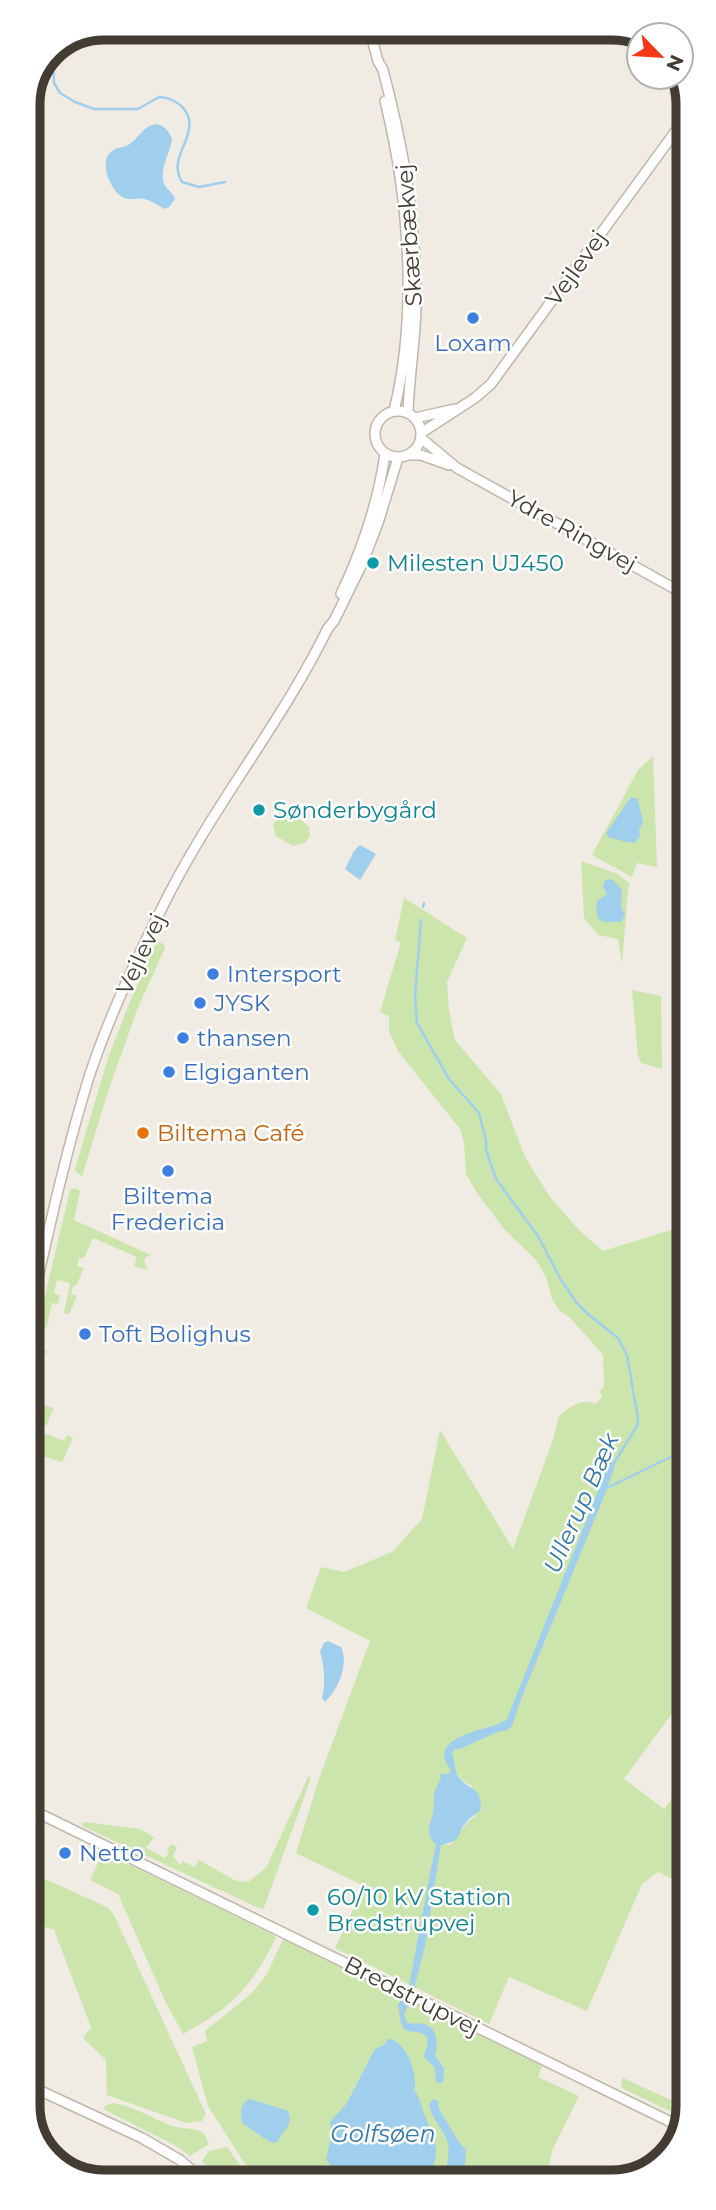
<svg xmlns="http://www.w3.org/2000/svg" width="716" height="2210" font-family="Montserrat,sans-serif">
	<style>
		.green { fill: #cbe5ac; fill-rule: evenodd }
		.water { fill: #a0ceed }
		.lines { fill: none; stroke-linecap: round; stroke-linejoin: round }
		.stream { stroke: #a0ceed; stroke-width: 2.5 }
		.tertiary-casing { stroke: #bfb7a9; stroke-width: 12 }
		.tertiary { stroke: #fff; stroke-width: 9 }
		.shop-dot { fill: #3f7fe0; stroke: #fff; stroke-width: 2.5 }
		.culture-dot { fill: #0f9aa8; stroke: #fff; stroke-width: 2.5 }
		.food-dot { fill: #e8710a; stroke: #fff; stroke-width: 2.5 }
		.labels { text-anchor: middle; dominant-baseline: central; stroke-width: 5; stroke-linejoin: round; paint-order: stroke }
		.street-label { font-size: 23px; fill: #423c33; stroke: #fff }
		.shop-label { font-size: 23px; fill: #366cbe; stroke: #fff; text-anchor: start }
		.culture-label { font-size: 23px; fill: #0d838f; stroke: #fff; text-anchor: start }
		.food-label { font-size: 23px; fill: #c56008; stroke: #fff; text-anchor: start }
		.water-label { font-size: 24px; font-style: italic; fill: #3177aa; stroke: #fff }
		.rim { fill: none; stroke: #423c33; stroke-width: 9 }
	</style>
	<rect width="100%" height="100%" fill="#f1ece3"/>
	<path class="green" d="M 653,756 L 657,867 L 637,863 L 632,877 L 592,855 L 638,770 Z
		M 284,813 L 297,816 L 309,827 L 310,836 L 305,843 L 293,846 L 276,836 L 273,826 L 278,817 Z
		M 581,861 L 618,874 L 630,884 L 628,891 L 622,964 L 618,939 L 598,935 L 584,918 Z
		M 404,898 L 467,938 L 447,982 L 449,1011 L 455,1040 L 501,1094 L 525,1157 L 550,1197 L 579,1230 L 603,1251 L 687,1225 L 687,1291 L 677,1326 L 687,1329 L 687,1636 L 673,1651 L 687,1662 L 687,1693 L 624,1779 L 664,1809 L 674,1796 L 688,1806 L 688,1838 L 674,1855 L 688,1864 L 688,1886 L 658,1872 L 642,1884 L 587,2011 L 509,1977 L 489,2024 L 335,1948 L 364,1886 L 296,1853 L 319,1779 L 370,1641 L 306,1608 L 321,1567 L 344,1572 L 392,1552 L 422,1519 L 440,1430 L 513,1549 L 554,1437 L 558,1418 C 568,1407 581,1398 596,1404 L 602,1397 L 599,1391 L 604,1387 L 603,1356 L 600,1351 L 570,1318 L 559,1310 L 552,1299 L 546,1277 L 536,1260 L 505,1230 L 477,1193 L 466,1174 L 464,1143 L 460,1129 L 398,1051 L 389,1032 L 389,1016 L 380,1012 L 401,942 L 395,940 ZM 452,1768 L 463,1781 L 472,1786 L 476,1816 C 464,1822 459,1836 450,1845 L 442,1844 L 437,1812 L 448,1776 Z
		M 158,942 L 164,944 L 165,948 L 137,1010 L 109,1089 L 82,1176 L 77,1173 L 75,1169 L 108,1058 L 129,1004 L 156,943 Z
		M 632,990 L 661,996 L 662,1069 L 641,1063 L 638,1056 Z
		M 75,1188 L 80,1191 L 74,1220 L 151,1255 L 146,1257 L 144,1260 L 148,1270 L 134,1266 L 137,1257 L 93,1238 L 84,1258 L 79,1258 L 77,1266 L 84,1268 L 76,1286 L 73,1286 L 71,1294 L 77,1296 L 69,1314 L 64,1313 L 70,1283 L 57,1280 L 54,1293 L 60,1295 L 58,1304 L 52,1303 L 47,1325 L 52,1326 L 46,1326 L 41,1349 L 47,1351 L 46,1354 L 37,1351 L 36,1347 L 40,1317 L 70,1190 Z
		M 35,1362 L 44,1363 L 43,1367 L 37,1366 L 31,1392 L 45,1396 L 43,1405 L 54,1408 L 46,1426 L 42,1425 L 40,1434 L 50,1435 L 64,1441 L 67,1435 L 73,1438 L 62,1462 L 30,1452 L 30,1371 L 31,1364 Z
		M 309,1775 L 310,1781 L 263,1910 L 82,1826 L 84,1822 L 140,1829 L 154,1837 L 146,1848 L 165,1858 L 169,1852 L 167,1850 L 171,1844 L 177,1847 L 173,1856 L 180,1865 L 183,1861 L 195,1867 L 199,1860 L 236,1881 L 248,1882 L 266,1868 Z
		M 103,1852 L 272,1934 L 276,1938 C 250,1989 233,2006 183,2034 L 166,2003 L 118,1894 L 90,1880 Z
		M 38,1876 L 107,1907 L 114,1915 L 206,2114 L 202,2121 L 186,2123 L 107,2095 L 106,2060 L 83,2038 L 91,2027 L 54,1930 L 30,1922 L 30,1887 Z
		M 283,1939 L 542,2066 L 538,2077 L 579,2096 L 552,2151 L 548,2169 L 564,2180 L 256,2181 L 208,2106 L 192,2047 L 207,2041 L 205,2031 L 251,1994 L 267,1974 Z
		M 623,2078 L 688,2108 L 684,2118 L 622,2088 L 621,2082 Z
		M 113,2103 C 135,2106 151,2118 172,2126 C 181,2129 194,2128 200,2131 C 205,2133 207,2140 209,2144 L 190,2156 L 176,2146 L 105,2110 L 104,2106 Z
		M 227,2147 L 251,2181 L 218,2181 L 202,2161 L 209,2151 Z"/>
	<path class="water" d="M 156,124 C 164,125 170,132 172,139 C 170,152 161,166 163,180 C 164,188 172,191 175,199 L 169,207 L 165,209 C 159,206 152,201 145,199 C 138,197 131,201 124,198 C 111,192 98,162 111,152 C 115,148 121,148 126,146 C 138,141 142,126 156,124 Z
		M 631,797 L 638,799 L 643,823 L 639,830 L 640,836 L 636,842 C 626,844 618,838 609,838 L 606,833 Z
		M 360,845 L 376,854 L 360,880 L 345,869 L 354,851 Z
		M 607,879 L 613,880 L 622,890 L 621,907 L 625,915 L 621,922 C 602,921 595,926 597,901 L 607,894 L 603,887 L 604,882 Z
		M 610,1461 L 615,1466 L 605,1494 L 521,1699 L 512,1726 L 508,1730 L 497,1732 L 460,1749 L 455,1749 L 452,1753 C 455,1760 454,1770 458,1776 C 468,1791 481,1785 481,1809 C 477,1814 472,1816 468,1820 C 454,1835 466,1840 441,1845 L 425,1946 L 411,2000 L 404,2014 L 407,2023 C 413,2024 420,2023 425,2024 C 438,2029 438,2046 435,2056 L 444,2068 L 443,2082 L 439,2083 L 436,2082 L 435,2068 L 424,2057 C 424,2053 427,2049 427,2045 C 431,2030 414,2033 405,2030 L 401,2023 L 398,2005 L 409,1986 L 432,1863 L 436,1845 C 424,1833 430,1827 433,1813 C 436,1796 430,1797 441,1779 L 439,1774 L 448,1774 L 451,1771 C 448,1766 444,1760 444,1755 C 446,1731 495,1730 507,1719 Z
		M 328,1641 L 341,1647 C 349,1665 339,1688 325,1702 L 322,1698 C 326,1683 324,1666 320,1651 L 324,1643 Z
		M 388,2039 C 405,2039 419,2075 414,2090 C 420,2098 421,2106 425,2116 C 438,2148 440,2146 429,2180 L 337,2181 L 336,2170 L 326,2160 L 331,2137 L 330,2122 L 347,2103 L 375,2049 L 384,2045 Z
		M 250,2099 L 288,2111 C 294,2127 283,2129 277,2142 L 274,2143 L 270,2142 L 242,2123 C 241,2113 239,2104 250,2099 Z
		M 433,2099 L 438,2101 L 439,2109 L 460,2144 L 466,2149 L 465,2164 L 460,2180 L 444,2180 C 446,2170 451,2150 447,2140 C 442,2127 431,2118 429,2104 Z"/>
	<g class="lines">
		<path class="stream" d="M 60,46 L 53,61 L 54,83 L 60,93 L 75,102 L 94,109 L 138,109 L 159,97 C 176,98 192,110 189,129 C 186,149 170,161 182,182 L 199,187 L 225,182
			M 423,907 L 424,903
			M 421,920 L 415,996 L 417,1023 L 449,1079 L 479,1113 L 486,1141 L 486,1150 L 496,1179 L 538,1236 L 561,1280 L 576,1302 L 588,1314 L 618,1338 L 627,1355 L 638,1419 L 637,1426 L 612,1466
			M 607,1488 L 687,1449"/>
		<g class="tertiary-casing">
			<path id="tertiary" d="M 369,28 L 378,61 L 383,70 C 404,150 417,224 416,307 C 415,343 409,378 408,413
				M 385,101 C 409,198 418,313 394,411
				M375 434a23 23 0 1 1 46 0a23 23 0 1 1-46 0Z
				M 415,418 L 455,409
				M 421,433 L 475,398 L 491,384 L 686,117
				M 421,438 L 457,468 L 686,595
				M 409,455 L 421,455 L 449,465
				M 341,594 C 362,550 378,502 385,454
				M 30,1313 C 48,1234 65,1154 89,1077 C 110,1013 140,951 170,892 C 217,801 283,720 328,628 L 334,621 L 362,564 L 378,523 L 398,458
				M 30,1809 L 681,2127
				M 30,2086 L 142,2138 L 180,2160 L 204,2181"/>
		</g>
		<use href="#tertiary" class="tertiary"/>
	</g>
	<g class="shop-dot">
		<circle cx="473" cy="318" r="7"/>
		<circle cx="213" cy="974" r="7"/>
		<circle cx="200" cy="1003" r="7"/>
		<circle cx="183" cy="1038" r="7"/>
		<circle cx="169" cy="1072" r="7"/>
		<circle cx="168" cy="1171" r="7"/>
		<circle cx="85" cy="1334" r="7"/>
		<circle cx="65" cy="1853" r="7"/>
	</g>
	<g class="culture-dot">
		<circle cx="373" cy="563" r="7"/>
		<circle cx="259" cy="810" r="7"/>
		<circle cx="313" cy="1910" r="7"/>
	</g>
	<circle class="food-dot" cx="143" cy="1133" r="7"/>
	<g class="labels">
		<g class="street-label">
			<text transform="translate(409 235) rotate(-94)">Skærbækvej</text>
			<text transform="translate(576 268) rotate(-54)">Vejlevej</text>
			<text transform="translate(572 531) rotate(29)">Ydre Ringvej</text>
			<text transform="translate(141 954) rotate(-65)">Vejlevej</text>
			<text transform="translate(412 1996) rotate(27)">Bredstrupvej</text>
		</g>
		<g class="shop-label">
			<text x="473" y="343" text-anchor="middle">Loxam</text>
			<text x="227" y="974">Intersport</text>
			<text x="214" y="1003">JYSK</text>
			<text x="197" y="1038">thansen</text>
			<text x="183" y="1072">Elgiganten</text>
			<text x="168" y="1196" text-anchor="middle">Biltema<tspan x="168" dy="26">Fredericia</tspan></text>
			<text x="99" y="1334">Toft Bolighus</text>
			<text x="79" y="1853">Netto</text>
		</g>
		<g class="culture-label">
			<text x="387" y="563">Milesten UJ450</text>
			<text x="273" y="810">Sønderbygård</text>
			<text x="327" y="1897">60/10 kV Station<tspan x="327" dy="26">Bredstrupvej</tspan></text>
		</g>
		<g class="food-label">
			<text x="157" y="1133">Biltema Café</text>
		</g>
		<g class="water-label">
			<text transform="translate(581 1503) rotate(-66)">Ullerup Bæk</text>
			<text x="383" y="2133">Golfsøen</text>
		</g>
	</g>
	<path d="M0 0H716V2210H0ZM104 40H612A64 64 0 0 1 676 104V2106A64 64 0 0 1 612 2170H104A64 64 0 0 1 40 2106V104A64 64 0 0 1 104 40Z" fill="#fff" fill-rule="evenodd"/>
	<path class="rim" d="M104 40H612A64 64 0 0 1 676 104V2106A64 64 0 0 1 612 2170H104A64 64 0 0 1 40 2106V104A64 64 0 0 1 104 40Z"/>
	<g transform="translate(660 56) rotate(115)"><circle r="33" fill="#ffffff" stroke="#b3b1ad" stroke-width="2"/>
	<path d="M0-5L12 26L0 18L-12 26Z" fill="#f33717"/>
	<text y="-10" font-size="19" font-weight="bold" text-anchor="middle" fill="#423c33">N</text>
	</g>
</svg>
